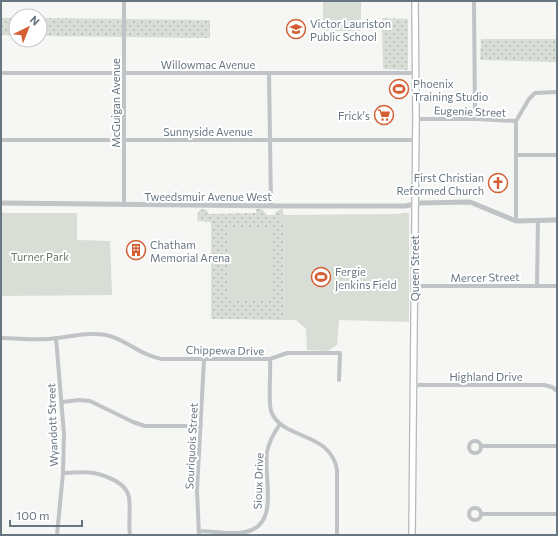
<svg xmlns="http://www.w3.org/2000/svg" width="558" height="536" font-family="Commissioner,sans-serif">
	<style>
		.grass { fill: url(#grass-dots) }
		.park { fill: #d8ddd5 }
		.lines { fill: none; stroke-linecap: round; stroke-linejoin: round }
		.secondary-casing { stroke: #b5b9bd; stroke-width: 8 }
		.minor { stroke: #c0c4c7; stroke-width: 4 }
		.tertiary { stroke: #c0c4c7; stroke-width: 5 }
		.secondary { stroke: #fff; stroke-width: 5.5 }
		.labels { text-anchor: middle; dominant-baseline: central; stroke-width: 4; stroke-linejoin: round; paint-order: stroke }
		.poi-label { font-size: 11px; fill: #687682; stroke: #fff; text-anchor: start }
		.street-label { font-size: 11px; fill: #687682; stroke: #fff }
		.park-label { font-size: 11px; fill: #6a7a66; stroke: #fff }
	</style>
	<defs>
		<pattern id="grass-dots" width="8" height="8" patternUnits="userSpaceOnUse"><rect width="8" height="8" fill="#d8ddd5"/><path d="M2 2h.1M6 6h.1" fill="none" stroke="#b3b8b2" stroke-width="1.8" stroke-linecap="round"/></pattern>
	</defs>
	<rect width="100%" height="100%" fill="#f6f7f4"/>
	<path class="grass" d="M 1,18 L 16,18 L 16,36 L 1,35 Z
		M 40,18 L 210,20 L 210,38 L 40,36 Z
		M 382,18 L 408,19 L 408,70 L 383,69 Z
		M 481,39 L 557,39 L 557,62 L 480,60 Z
		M 202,209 L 206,209 L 209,214 L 256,213 L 256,209 L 262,209 L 267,215 L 274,215 L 277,211 L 282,209 L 284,215 L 280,216 L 280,220 L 283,224 L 284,320 L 211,319 L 211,222 L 197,221 L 198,212 Z"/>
	<path class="park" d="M 323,1 L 361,1 L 361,31 L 323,31 Z
		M 1,212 L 4,213 L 77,213 L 77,240 L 110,241 L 112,295 L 1,296 Z
		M 402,213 L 409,213 L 409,322 L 339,320 L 337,345 L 328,351 L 307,350 L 306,329 L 296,320 L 284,320 L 283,224 L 280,220 L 280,215 L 398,214 Z
		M 227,228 L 273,229 L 273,301 L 227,301 Z"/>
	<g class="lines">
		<g class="secondary-casing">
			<path id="secondary" d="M 412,535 L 416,119 L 415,1"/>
		</g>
		<path class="minor" d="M 124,1 L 124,205
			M 474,1 L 475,119
			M 1,73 L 415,73
			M 269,73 L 271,206
			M 416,119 L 475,119 L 516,121
			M 516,121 L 529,99 L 535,93 L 557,92
			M 1,140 L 415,140
			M 516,155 L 557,155
			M 516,221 L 516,121
			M 537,285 L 538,220
			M 413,286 L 557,286
			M 1,338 C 19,338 39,341 57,338 C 73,336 89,332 106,335 C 126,339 141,356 162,359 L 270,359 L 287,353 L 340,353 L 339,380
			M 56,338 L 64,434 L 63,473 L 57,535
			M 270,359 C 271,373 268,400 271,411 C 281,440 331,431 337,470 L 337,535
			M 414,385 L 544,385 L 552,387 L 557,391
			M 62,402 L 79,400 L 90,401 L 133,422 L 145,426 L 201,426
			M469 447a6 6 0 1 1 12 0a6 6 0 1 1-12 0Z
			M 482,446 L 557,446
			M 63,473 C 73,473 85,471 94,473 C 107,476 126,483 129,497 C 131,510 128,523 130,535
			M469 514a6 6 0 1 1 12 0a6 6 0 1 1-12 0Z
			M 482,514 L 557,514
			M 199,531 C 213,531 231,535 245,532 C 281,526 263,476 267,452 C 269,441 274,433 280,424
			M 199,535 L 197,490 L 204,359"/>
		<path class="tertiary" d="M 1,203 L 279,206 L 405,206 L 421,203 L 470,202 L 516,221 L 557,220"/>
		<use href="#secondary" class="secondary"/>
	</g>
	<defs>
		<g id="school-ring" transform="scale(1)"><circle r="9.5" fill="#fff" stroke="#d55f35" stroke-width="1.5"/><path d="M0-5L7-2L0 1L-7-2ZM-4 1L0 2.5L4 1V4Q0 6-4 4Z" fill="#d55f35"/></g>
		<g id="stadium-ring" transform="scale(1)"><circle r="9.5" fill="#fff" stroke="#d55f35" stroke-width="1.5"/><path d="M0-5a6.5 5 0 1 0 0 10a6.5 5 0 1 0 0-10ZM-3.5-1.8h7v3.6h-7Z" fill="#d55f35"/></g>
		<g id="supermarket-ring" transform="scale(1)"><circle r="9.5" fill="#fff" stroke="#d55f35" stroke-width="1.5"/><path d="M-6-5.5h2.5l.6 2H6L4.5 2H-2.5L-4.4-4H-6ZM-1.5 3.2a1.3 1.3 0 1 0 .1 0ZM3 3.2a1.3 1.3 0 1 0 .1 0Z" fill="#d55f35"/></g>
		<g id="church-ring" transform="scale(1)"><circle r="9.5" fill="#fff" stroke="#d55f35" stroke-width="1.5"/><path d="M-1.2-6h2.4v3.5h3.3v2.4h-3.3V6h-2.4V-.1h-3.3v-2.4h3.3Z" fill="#d55f35"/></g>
		<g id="building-ring" transform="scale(1)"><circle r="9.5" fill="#fff" stroke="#d55f35" stroke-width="1.5"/><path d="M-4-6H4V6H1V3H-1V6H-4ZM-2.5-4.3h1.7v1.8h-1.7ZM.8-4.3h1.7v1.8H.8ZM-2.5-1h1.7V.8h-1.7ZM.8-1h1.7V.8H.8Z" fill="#d55f35"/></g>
	</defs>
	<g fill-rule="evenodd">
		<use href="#school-ring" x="296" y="29"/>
		<use href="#stadium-ring" x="399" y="89"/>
		<use href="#supermarket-ring" x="384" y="115"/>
		<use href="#church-ring" x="498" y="183"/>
		<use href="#building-ring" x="136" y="250"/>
		<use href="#stadium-ring" x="321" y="277"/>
	</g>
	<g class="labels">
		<g class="poi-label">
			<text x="310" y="23">Victor Lauriston<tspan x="310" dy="13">Public School</tspan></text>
			<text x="413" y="83">Phoenix<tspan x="413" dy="13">Training Studio</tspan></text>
			<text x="370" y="115" text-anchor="end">Frick's</text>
			<text x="484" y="177" text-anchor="end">First Christian<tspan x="484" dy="13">Reformed Church</tspan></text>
			<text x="150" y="244">Chatham<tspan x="150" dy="13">Memorial Arena</tspan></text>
			<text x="335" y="271">Fergie<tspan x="335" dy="13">Jenkins Field</tspan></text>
		</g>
		<g class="street-label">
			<text x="208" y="64">Willowmac Avenue</text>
			<text transform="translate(115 103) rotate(-90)">McGuigan Avenue</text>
			<text transform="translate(470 111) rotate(2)">Eugenie Street</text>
			<text x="208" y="131">Sunnyside Avenue</text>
			<text x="208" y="196">Tweedsmuir Avenue West</text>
			<text transform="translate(414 268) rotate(-90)">Queen Street</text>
			<text transform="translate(485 277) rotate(-1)">Mercer Street</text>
			<text transform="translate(225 350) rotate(1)">Chippewa Drive</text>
			<text x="486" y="376">Highland Drive</text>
			<text transform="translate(52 425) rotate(-92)">Wyandott Street</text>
			<text transform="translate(191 446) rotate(-87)">Souriquois Street</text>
			<text transform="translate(258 481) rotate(-88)">Sioux Drive</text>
		</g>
		<g class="park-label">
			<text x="40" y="256">Turner Park</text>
		</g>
	</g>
	<rect width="558" height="536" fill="none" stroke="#687682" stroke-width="4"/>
	<g transform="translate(28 28) rotate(43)"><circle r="19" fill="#ffffff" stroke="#c3c8cd"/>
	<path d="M0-3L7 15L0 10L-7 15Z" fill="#d55f35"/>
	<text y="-6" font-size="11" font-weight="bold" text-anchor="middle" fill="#687682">N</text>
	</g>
	<path d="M10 520v6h72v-6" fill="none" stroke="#687682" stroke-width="2"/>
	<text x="16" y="520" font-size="12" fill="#687682" stroke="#ffffff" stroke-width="3" paint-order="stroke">100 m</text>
</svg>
